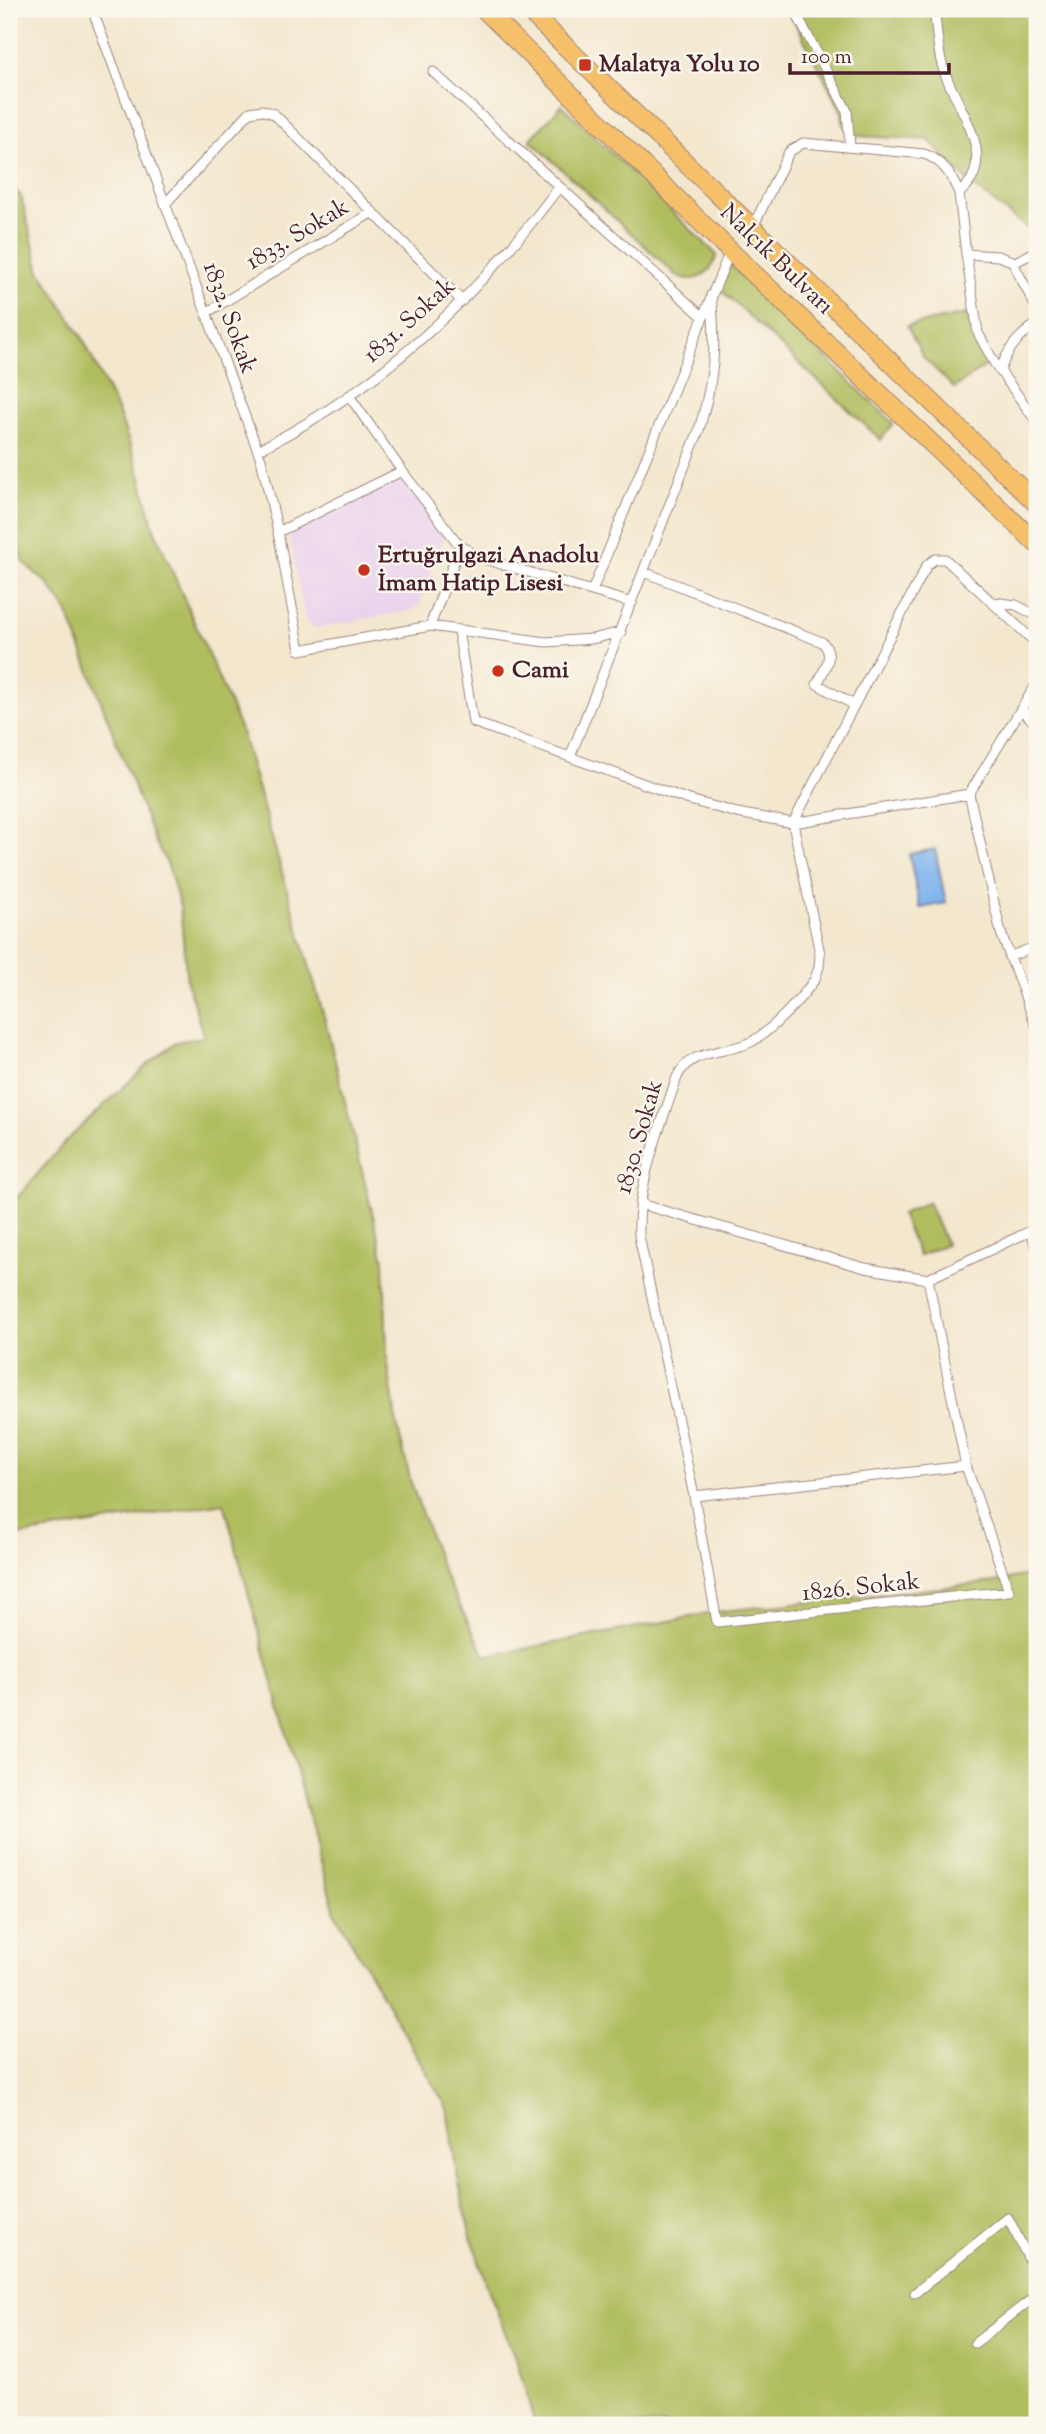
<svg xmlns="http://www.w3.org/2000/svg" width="1046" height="2434" font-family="'Sorts Mill Goudy',serif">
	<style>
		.built { fill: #ead1ec }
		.green { fill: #b0bd5f; stroke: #7d6e45; stroke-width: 2 }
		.water { fill: #7fb4ed; stroke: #646a8c; stroke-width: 2 }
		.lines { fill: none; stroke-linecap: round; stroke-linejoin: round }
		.street-casing { stroke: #9e837c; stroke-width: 11 }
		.highway-casing { stroke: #9e837c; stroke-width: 20 }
		.street { stroke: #fff; stroke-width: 9 }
		.highway { stroke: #f6c06b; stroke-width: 18 }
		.poi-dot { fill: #c8321e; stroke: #fbf7ec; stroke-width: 2.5 }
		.labels { text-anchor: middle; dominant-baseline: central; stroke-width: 5; stroke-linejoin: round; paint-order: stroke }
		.poi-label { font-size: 24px; font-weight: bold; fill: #4a1f2b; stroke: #fbf7ec; text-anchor: start }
		.street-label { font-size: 24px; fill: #4a1f2b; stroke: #fbf7ec }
	</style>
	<rect width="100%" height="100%" fill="#fbf7ec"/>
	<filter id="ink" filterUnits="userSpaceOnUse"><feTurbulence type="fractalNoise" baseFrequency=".0143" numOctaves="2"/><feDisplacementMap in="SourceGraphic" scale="14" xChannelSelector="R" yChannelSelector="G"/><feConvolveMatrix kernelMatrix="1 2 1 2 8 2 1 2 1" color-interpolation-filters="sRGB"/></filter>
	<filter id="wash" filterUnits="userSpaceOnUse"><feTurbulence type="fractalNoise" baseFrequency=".00686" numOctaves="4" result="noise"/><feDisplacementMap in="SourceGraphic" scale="28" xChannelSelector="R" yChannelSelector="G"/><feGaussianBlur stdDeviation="1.57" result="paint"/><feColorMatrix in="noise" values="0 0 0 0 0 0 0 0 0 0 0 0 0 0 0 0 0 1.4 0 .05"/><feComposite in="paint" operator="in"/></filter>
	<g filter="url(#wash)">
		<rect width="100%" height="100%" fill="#f3e7ce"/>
		<path class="built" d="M 400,475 L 445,534 L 419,606 L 413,610 L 318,628 L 312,626 L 305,620 L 288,528 Z"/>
		<path class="green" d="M 788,9 L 1037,9 L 1037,236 L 971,184 L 929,140 L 859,136 L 843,125 L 842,112 Z
			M 562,105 L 717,255 C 711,275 695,285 676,275 L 530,140 Z
			M 9,175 L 12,187 L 21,196 L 40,271 L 82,337 L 119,414 L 139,471 L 154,529 L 240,728 L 325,1020 L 384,1260 L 387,1357 L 396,1420 L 411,1483 L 443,1572 L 485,1656 L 722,1611 L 995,1582 L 1032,1574 L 1037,1589 L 1037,2425 L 535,2425 L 519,2368 L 487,2286 L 469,2229 L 456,2169 L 447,2108 L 335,1913 L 224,1503 L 9,1537 L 9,1207 L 66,1141 L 147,1065 L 176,1042 L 204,1037 L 187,982 L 180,907 L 168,865 L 155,841 L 117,744 L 67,611 L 48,584 L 23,562 L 9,526 Z
			M 730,264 L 893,423 L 881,440 L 719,288 Z
			M 967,314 L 988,364 L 954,388 L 924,358 L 907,326 Z
			M 928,1202 L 946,1244 L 919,1256 L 901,1214 Z"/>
		<path class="water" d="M 935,849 L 946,903 L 920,908 L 909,854 Z"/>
	</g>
	<g filter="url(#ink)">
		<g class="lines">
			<g class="street-casing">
				<path id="street" d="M 92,9 L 261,459 L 278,532 L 300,650 L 430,626 L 546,642 L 592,639 L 621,632
					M 794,9 L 847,111 L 850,147
					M 934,9 C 937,28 937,50 943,68 C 955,106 1002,160 959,193 L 966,254 L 978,333 L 995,364 L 1037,422
					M 433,72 L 702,316
					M 166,203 L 250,112 L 262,110 L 274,114 L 462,301
					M 753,227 L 789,152 L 803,143 L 924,154 C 943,160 951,175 959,193
					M 966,254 L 998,256 L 1012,261 L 1037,309
					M 1013,263 L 1037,251
					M 206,313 L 373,212
					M 1000,371 C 1007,350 1018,336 1037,324
					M 350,397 L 402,471 L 460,546 L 481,558 L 632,603
					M 258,450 C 380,389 478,296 559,187
					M 278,532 L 402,471
					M 644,572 L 822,642 C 836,655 824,670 817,684 L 854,705
					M 592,591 L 730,251
					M 993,602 L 1016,605 L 1037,616
					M 430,626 L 460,546
					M 458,630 L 473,722 L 686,799 L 737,813 L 793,823 L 969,794
					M 1037,683 L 969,794 L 1001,933 L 1037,1028
					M 1021,709 L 1037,725
					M 570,757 L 699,430 C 714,378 717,349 711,295
					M 1009,957 L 1037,946
					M 640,1204 L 865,1268 L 928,1279 L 1037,1228
					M 1030,1231 L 1037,1248
					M 928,1279 L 966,1466
					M 966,1466 L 1009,1591 L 717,1622 L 694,1496 Z
					M 694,1496 L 639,1236 C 637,1181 660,1129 677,1077 C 691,1047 727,1055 753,1041 C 774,1028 801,999 815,979 L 819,967 L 820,954 L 793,823 L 927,565 L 935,559 L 945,559 L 1037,644
					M 915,2293 L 1008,2218 L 1037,2275
					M 975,2343 L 1037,2295"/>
			</g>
			<g class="highway-casing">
				<path id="highway" d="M 484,9 L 730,251 L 1037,544
					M 527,9 L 1037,504"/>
			</g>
			<use href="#street" class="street"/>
			<use href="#highway" class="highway"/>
		</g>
	</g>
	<g class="poi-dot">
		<rect x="578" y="58" width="14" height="14" rx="3.5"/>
		<circle cx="364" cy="570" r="7"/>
		<circle cx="498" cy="671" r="7"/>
	</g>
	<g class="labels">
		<g class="poi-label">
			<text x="599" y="65">Malatya Yolu 10</text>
			<text x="378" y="556">Ertuğrulgazi Anadolu<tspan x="378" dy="28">İmam Hatip Lisesi</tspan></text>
			<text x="512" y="671">Cami</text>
		</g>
		<g class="street-label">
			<text transform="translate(298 235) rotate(-31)">1833. Sokak</text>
			<text transform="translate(776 260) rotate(44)">Nalçık Bulvarı</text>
			<text transform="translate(229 318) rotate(70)">1832. Sokak</text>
			<text transform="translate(410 321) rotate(-42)">1831. Sokak</text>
			<text transform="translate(640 1137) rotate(-74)">1830. Sokak</text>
			<text transform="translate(861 1588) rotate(-6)">1826. Sokak</text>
		</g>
	</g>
	<rect width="1046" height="2434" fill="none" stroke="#fbf7ec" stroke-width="35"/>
	<path d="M790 63v10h159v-10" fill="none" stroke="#4a1f2b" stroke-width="3.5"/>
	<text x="801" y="63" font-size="21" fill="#4a1f2b" stroke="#fbf7ec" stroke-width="5" paint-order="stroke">100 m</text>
</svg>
